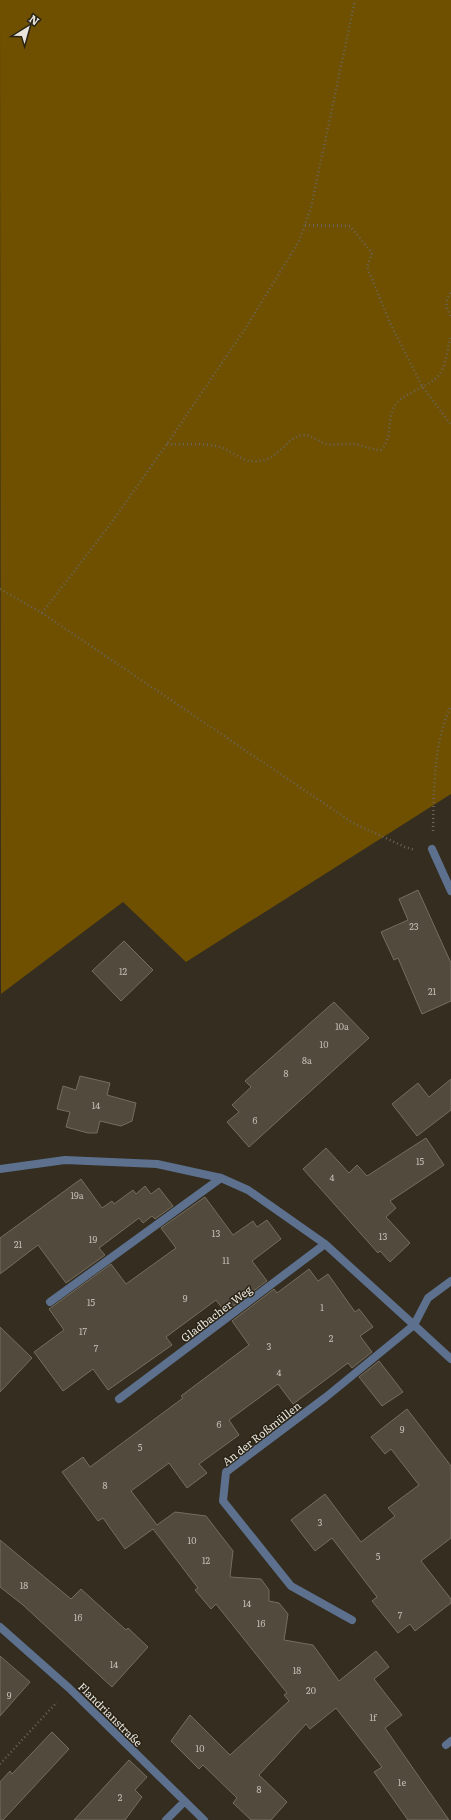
<svg xmlns="http://www.w3.org/2000/svg" width="451" height="1820" font-family="Literata,serif">
	<style>
		.forest { fill: #6e5000 }
		.building { fill: #524b3d; stroke: #756d5e }
		.lines { fill: none; stroke-linecap: round; stroke-linejoin: round }
		.path { stroke: #6b6559; stroke-width: 2.5; stroke-dasharray: 1 3; stroke-linecap: butt }
		.lane { stroke: #5d718e; stroke-width: 8 }
		.street { stroke: #5d718e; stroke-width: 8 }
		.labels { text-anchor: middle; dominant-baseline: central; stroke-width: 3; stroke-linejoin: round; paint-order: stroke }
		.number-label { font-size: 9px; fill: #c3beb5 }
		.street-label { font-size: 11px; fill: #e9e5dd; stroke: #2a2417 }
	</style>
	<rect width="100%" height="100%" fill="#342d20"/>
	<path class="forest" d="M 0,0 L 451,0 L 451,794 L 186,962 L 123,902 L 1,994 Z"/>
	<path class="building" d="M 418,890 L 451,963 L 451,1001 L 422,1014 L 398,958 L 394,960 L 381,932 L 408,920 L 399,899 Z
		M 124,941 L 153,970 L 121,1001 L 92,971 Z
		M 334,1002 L 369,1038 L 249,1147 L 227,1122 L 239,1112 L 232,1105 L 251,1087 L 245,1081 Z
		M 80,1076 L 110,1083 L 107,1095 L 136,1103 L 132,1121 L 121,1126 L 100,1121 L 97,1133 L 88,1133 L 66,1127 L 70,1112 L 57,1109 L 63,1086 L 76,1090 Z
		M 451,1079 L 451,1110 L 417,1136 L 392,1104 L 418,1083 L 429,1097 Z
		M 426,1138 L 444,1165 L 390,1201 L 396,1208 L 386,1217 L 410,1243 L 390,1262 L 380,1251 L 378,1253 L 303,1169 L 326,1148 L 349,1173 L 357,1165 L 367,1176 Z
		M 81,1179 L 102,1208 L 112,1201 L 114,1204 L 133,1190 L 136,1194 L 145,1186 L 151,1194 L 159,1188 L 173,1206 L 155,1219 L 152,1216 L 143,1223 L 139,1218 L 99,1248 L 105,1255 L 66,1283 L 38,1245 L 0,1274 L 0,1238 Z
		M 205,1197 L 233,1235 L 253,1221 L 257,1227 L 267,1220 L 281,1239 L 252,1261 L 267,1281 L 225,1312 L 216,1300 L 166,1337 L 172,1345 L 108,1390 L 93,1369 L 63,1391 L 34,1352 L 64,1330 L 49,1309 L 111,1264 L 126,1284 L 176,1248 L 161,1228 Z
		M 309,1269 L 318,1281 L 328,1274 L 355,1312 L 359,1309 L 373,1327 L 360,1336 L 372,1352 L 352,1368 L 348,1363 L 293,1404 L 278,1384 L 248,1406 L 229,1420 L 239,1435 L 199,1464 L 207,1473 L 187,1488 L 169,1463 L 131,1491 L 157,1525 L 175,1512 L 206,1516 L 233,1551 L 230,1577 L 261,1579 L 269,1590 L 269,1601 L 279,1603 L 288,1614 L 284,1640 L 313,1645 L 339,1681 L 376,1651 L 389,1667 L 374,1679 L 402,1715 L 385,1728 L 449,1820 L 408,1820 L 374,1772 L 382,1767 L 336,1708 L 310,1729 L 306,1724 L 259,1775 L 287,1802 L 271,1820 L 251,1820 L 233,1803 L 237,1798 L 203,1765 L 199,1769 L 171,1741 L 190,1715 L 230,1755 L 289,1701 L 284,1695 L 287,1693 L 216,1604 L 211,1609 L 195,1590 L 198,1588 L 153,1529 L 125,1549 L 103,1518 L 98,1521 L 62,1472 L 83,1457 L 90,1467 L 183,1398 L 181,1396 L 249,1345 L 232,1321 L 274,1289 L 277,1293 Z
		M 0,1327 L 32,1358 L 0,1392 Z
		M 379,1361 L 403,1392 L 382,1406 L 359,1377 Z
		M 407,1409 L 451,1466 L 451,1538 L 421,1561 L 451,1599 L 451,1603 L 415,1631 L 410,1624 L 398,1633 L 372,1601 L 377,1597 L 332,1538 L 315,1551 L 291,1520 L 325,1494 L 361,1542 L 395,1516 L 388,1508 L 419,1485 L 391,1449 L 385,1454 L 371,1437 Z
		M 0,1540 L 71,1599 L 81,1589 L 126,1630 L 128,1628 L 148,1647 L 112,1687 L 23,1605 L 0,1587 Z
		M 0,1656 L 30,1682 L 0,1716 Z
		M 52,1732 L 69,1749 L 3,1820 L 0,1820 L 0,1782 L 10,1771 L 12,1774 Z
		M 129,1760 L 147,1777 L 135,1790 L 142,1797 L 125,1820 L 74,1820 Z"/>
	<g class="lines">
		<path class="path" d="M 305,225 L 350,226 L 372,253 L 367,267 L 390,323 L 422,386 L 451,425
			M 451,293 C 444,300 446,309 451,316
			M 167,444 C 183,445 201,443 216,446 C 232,449 242,464 259,461 C 279,459 287,437 302,435 C 312,434 318,442 327,444 C 336,446 345,443 354,444 C 364,446 371,450 381,450 C 394,436 386,422 394,407 C 401,393 430,387 439,375 C 447,364 447,349 451,336
			M 0,589 L 42,613 L 353,823 L 405,847 L 415,850
			M 42,613 L 106,530 L 167,444 L 247,326 L 299,241 L 311,208 L 355,0
			M 433,831 C 434,792 433,743 451,706
			M 0,1764 L 57,1702"/>
		<path class="lane" d="M 446,1745 L 451,1741"/>
		<path class="street" d="M 432,849 L 451,891
			M 0,1169 L 65,1160 L 157,1164 L 221,1178 L 248,1190 L 325,1244 L 414,1325 L 326,1397 L 226,1472 L 223,1501 L 291,1586 L 352,1620
			M 451,1281 L 428,1298 L 414,1325 L 451,1359
			M 50,1302 L 221,1178
			M 119,1399 L 325,1244
			M 0,1627 L 69,1688 L 204,1820
			M 166,1820 L 184,1802"/>
	</g>
	<g class="labels">
		<g class="number-label">
			<text x="414" y="926">23</text>
			<text x="123" y="971">12</text>
			<text x="432" y="991">21</text>
			<text x="342" y="1026">10a</text>
			<text x="324" y="1044">10</text>
			<text x="307" y="1060">8a</text>
			<text x="286" y="1073">8</text>
			<text x="96" y="1105">14</text>
			<text x="255" y="1120">6</text>
			<text x="420" y="1161">15</text>
			<text x="332" y="1177">4</text>
			<text x="77" y="1195">19a</text>
			<text x="216" y="1233">13</text>
			<text x="383" y="1236">13</text>
			<text x="93" y="1239">19</text>
			<text x="18" y="1244">21</text>
			<text x="226" y="1260">11</text>
			<text x="185" y="1298">9</text>
			<text x="91" y="1302">15</text>
			<text x="322" y="1307">1</text>
			<text x="83" y="1331">17</text>
			<text x="331" y="1338">2</text>
			<text x="269" y="1346">3</text>
			<text x="96" y="1348">7</text>
			<text x="279" y="1372">4</text>
			<text x="219" y="1424">6</text>
			<text x="402" y="1429">9</text>
			<text x="140" y="1447">5</text>
			<text x="105" y="1485">8</text>
			<text x="320" y="1522">3</text>
			<text x="192" y="1540">10</text>
			<text x="378" y="1556">5</text>
			<text x="206" y="1560">12</text>
			<text x="24" y="1585">18</text>
			<text x="247" y="1603">14</text>
			<text x="400" y="1615">7</text>
			<text x="78" y="1617">16</text>
			<text x="261" y="1623">16</text>
			<text x="114" y="1664">14</text>
			<text x="297" y="1670">18</text>
			<text x="311" y="1690">20</text>
			<text x="9" y="1695">9</text>
			<text x="373" y="1717">1f</text>
			<text x="200" y="1748">10</text>
			<text x="402" y="1782">1e</text>
			<text x="259" y="1789">8</text>
			<text x="120" y="1797">2</text>
		</g>
		<g class="street-label">
			<text transform="translate(216 1313) rotate(-37)">Gladbacher Weg</text>
			<text transform="translate(261 1433) rotate(-38)">An der Roßmüllen</text>
			<text transform="translate(111 1714) rotate(45)">Flandrianstraße</text>
		</g>
	</g>
	<g transform="translate(28 28) rotate(37)" stroke="#2a2417" stroke-width="3" paint-order="stroke">
	<path d="M0-3L7 15L0 10L-7 15Z" fill="#e9e5dd"/>
	<text y="-6" font-size="11" font-weight="bold" text-anchor="middle" fill="#e9e5dd">N</text>
	</g>
</svg>
